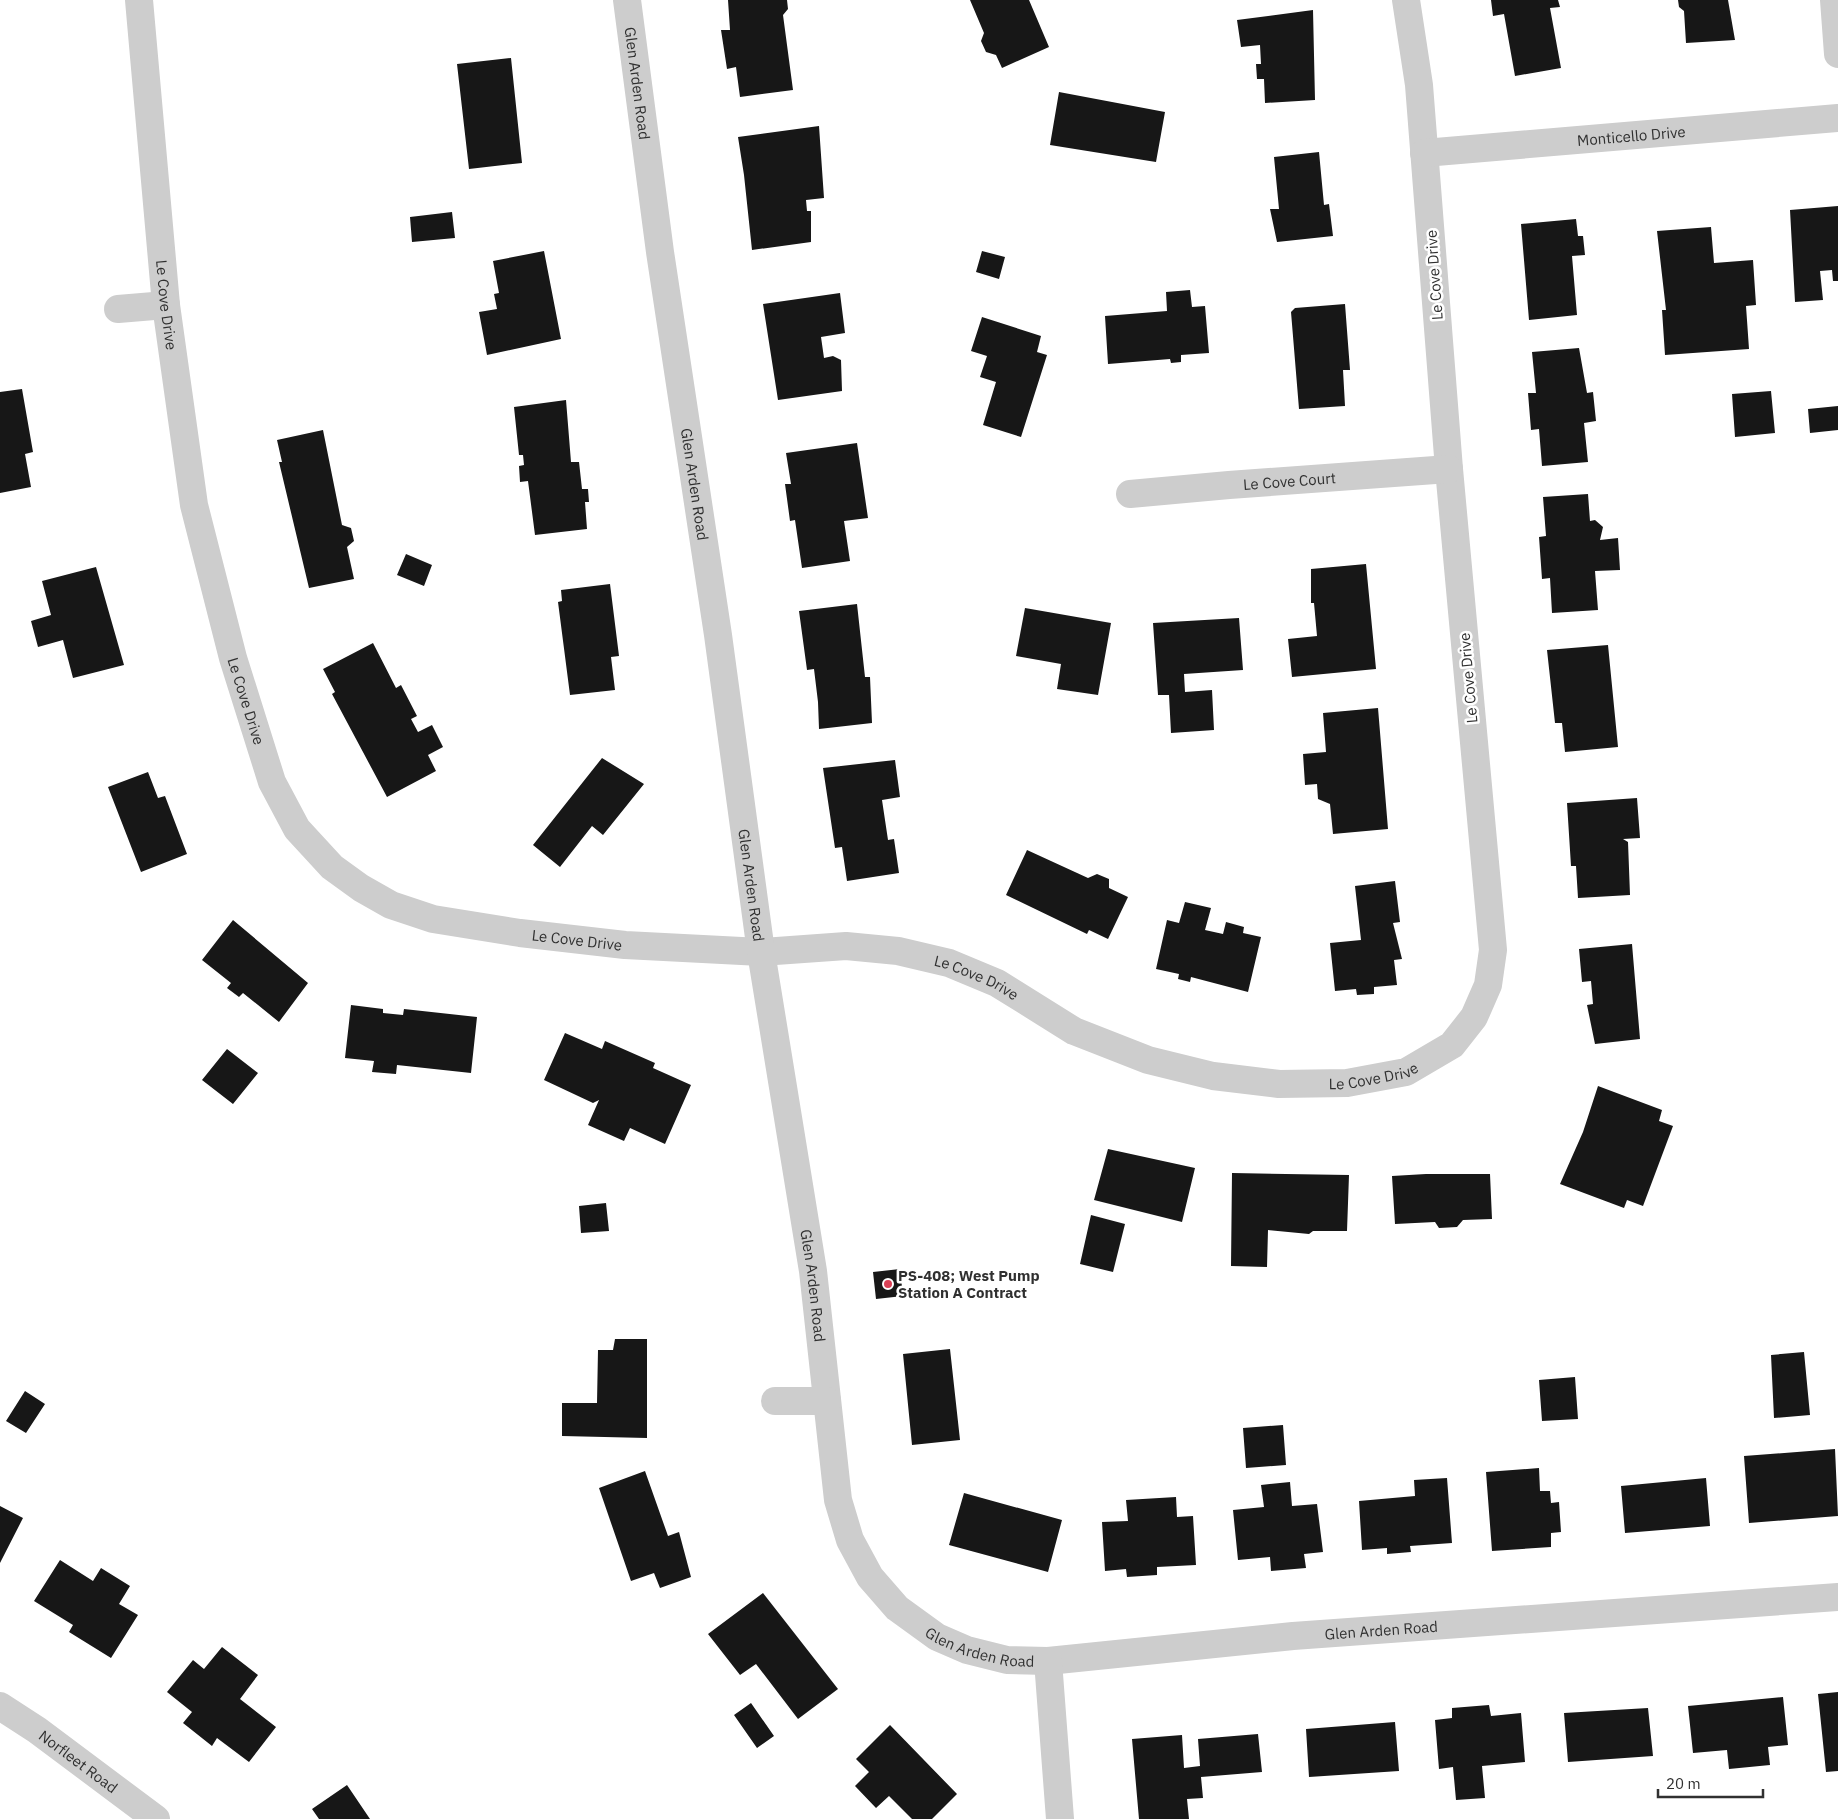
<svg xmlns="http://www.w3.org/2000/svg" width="1838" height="1819" font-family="'IBM Plex Sans',sans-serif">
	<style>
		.building { fill: #171717 }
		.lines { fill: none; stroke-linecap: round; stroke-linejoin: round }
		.minor { stroke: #cdcdcd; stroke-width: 28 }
		.poi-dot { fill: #d94055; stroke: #fff; stroke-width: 2 }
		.labels { text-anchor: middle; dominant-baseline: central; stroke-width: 5; stroke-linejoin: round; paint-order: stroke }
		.street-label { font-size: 15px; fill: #303030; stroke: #fff }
		.poi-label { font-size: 15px; font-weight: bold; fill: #303030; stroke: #fff; text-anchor: start }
	</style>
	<rect width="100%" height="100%" fill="#fff"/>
	<path class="building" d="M 728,0 L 787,0 L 788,9 L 783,15 L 793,90 L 740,97 L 736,67 L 727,69 L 721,30 L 730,30 Z
		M 970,0 L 1029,0 L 1049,47 L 1002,68 L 996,55 L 986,52 L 981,41 L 984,33 Z
		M 1491,0 L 1558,0 L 1560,7 L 1550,8 L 1561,68 L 1515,76 L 1504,14 L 1493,16 Z
		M 1678,0 L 1728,0 L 1735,40 L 1686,43 L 1684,11 L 1679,7 Z
		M 1313,10 L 1315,100 L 1265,103 L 1264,79 L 1257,79 L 1256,64 L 1261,64 L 1260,45 L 1241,47 L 1237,20 Z
		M 511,58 L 522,163 L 469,169 L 457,64 Z
		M 1059,92 L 1165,112 L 1156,162 L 1050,145 Z
		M 819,126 L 824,198 L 806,200 L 807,211 L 811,211 L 811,242 L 752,250 L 744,175 L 738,137 Z
		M 1319,152 L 1324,205 L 1329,204 L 1333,236 L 1277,242 L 1270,209 L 1279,209 L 1274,157 Z
		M 1838,206 L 1838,281 L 1833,281 L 1832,270 L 1820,271 L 1823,300 L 1795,302 L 1790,210 Z
		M 452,212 L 455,238 L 412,242 L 410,217 Z
		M 1576,219 L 1578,236 L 1583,236 L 1585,255 L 1572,256 L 1577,315 L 1529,320 L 1521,224 Z
		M 1711,227 L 1714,263 L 1753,260 L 1756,305 L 1746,306 L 1749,349 L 1665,355 L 1662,310 L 1666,310 L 1657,231 Z
		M 544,251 L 561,339 L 487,355 L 479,312 L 497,309 L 494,294 L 499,293 L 493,261 Z
		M 982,251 L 1005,257 L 999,279 L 976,272 Z
		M 1190,290 L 1192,307 L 1205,306 L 1209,353 L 1181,355 L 1181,362 L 1171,363 L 1170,359 L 1108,364 L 1105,316 L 1167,311 L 1166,292 Z
		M 840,293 L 845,333 L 821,337 L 824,358 L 833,356 L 841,360 L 842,391 L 778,400 L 763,304 Z
		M 1345,304 L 1350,370 L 1343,370 L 1345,406 L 1299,409 L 1291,312 L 1295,308 Z
		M 982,317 L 1041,336 L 1037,352 L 1047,355 L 1021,437 L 983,425 L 996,382 L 980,377 L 987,356 L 971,351 Z
		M 1579,348 L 1587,393 L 1593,392 L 1596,421 L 1584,423 L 1588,462 L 1542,466 L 1539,429 L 1531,430 L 1528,393 L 1536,393 L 1532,352 Z
		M 22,389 L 33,452 L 25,454 L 31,487 L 0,493 L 0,392 Z
		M 1771,391 L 1775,433 L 1735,437 L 1732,394 Z
		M 566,400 L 571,462 L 579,462 L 582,489 L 588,489 L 589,502 L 585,502 L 587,529 L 535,535 L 528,481 L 520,482 L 519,466 L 524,465 L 523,455 L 519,455 L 514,407 Z
		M 1838,406 L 1838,430 L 1810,433 L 1808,409 Z
		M 323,430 L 342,525 L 351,528 L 354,541 L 347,547 L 354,579 L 309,588 L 279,462 L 282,462 L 277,440 Z
		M 857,443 L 868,518 L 844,521 L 850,561 L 802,568 L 795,520 L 790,521 L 785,484 L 791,484 L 786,453 Z
		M 1588,494 L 1590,521 L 1595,520 L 1603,527 L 1600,540 L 1618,538 L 1620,570 L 1595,571 L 1598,610 L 1552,613 L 1550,578 L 1542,579 L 1539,537 L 1546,536 L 1543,497 Z
		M 406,554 L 432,565 L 424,586 L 397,575 Z
		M 1366,564 L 1376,669 L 1292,677 L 1288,639 L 1317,636 L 1314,603 L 1311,603 L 1311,569 Z
		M 96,567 L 124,665 L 73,678 L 63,640 L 38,647 L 31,621 L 51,615 L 42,581 Z
		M 610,584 L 619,656 L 611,657 L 615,690 L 570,695 L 558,602 L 562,601 L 561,590 Z
		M 857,604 L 865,677 L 870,677 L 872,723 L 819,729 L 818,702 L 814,669 L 807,670 L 799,611 Z
		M 1025,608 L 1111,623 L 1098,695 L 1057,689 L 1061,664 L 1016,656 Z
		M 1239,618 L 1243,670 L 1184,674 L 1185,692 L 1212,690 L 1214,730 L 1171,733 L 1169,695 L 1158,695 L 1153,623 Z
		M 373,643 L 396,688 L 401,685 L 417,716 L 411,719 L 418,732 L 432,725 L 443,747 L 428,755 L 436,771 L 387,797 L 332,694 L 335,692 L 323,669 Z
		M 1608,645 L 1618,747 L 1565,752 L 1562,723 L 1555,723 L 1547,650 Z
		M 1378,708 L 1388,829 L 1333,834 L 1330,804 L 1318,799 L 1317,784 L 1305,785 L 1303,754 L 1326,752 L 1323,713 Z
		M 602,758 L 644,784 L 603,835 L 592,826 L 560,867 L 533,845 Z
		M 895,760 L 900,797 L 882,800 L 888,840 L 894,839 L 899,873 L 847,881 L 842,847 L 835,848 L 823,768 Z
		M 148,772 L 158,798 L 165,796 L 187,854 L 141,872 L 108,787 Z
		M 1637,798 L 1640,838 L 1623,839 L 1628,842 L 1630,895 L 1578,898 L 1576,866 L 1571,866 L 1567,803 Z
		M 1027,850 L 1088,878 L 1097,874 L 1109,879 L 1109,888 L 1128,897 L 1108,939 L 1089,930 L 1087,934 L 1006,895 Z
		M 1395,881 L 1400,922 L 1393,923 L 1402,959 L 1394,960 L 1397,985 L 1374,987 L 1374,994 L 1357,995 L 1356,989 L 1335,991 L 1330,943 L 1361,940 L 1355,886 Z
		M 1185,902 L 1211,908 L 1205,930 L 1223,934 L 1226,922 L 1244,927 L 1243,933 L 1261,937 L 1248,992 L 1191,977 L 1190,982 L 1178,979 L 1179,974 L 1156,969 L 1167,920 L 1179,923 Z
		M 233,920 L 308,983 L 279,1022 L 243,993 L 239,997 L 227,988 L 231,983 L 202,960 Z
		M 1632,944 L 1640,1039 L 1595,1044 L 1587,1005 L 1593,1004 L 1591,981 L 1582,982 L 1579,949 Z
		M 351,1005 L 383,1009 L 383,1013 L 403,1015 L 404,1009 L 477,1017 L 471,1073 L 397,1065 L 396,1074 L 372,1072 L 374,1061 L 345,1058 Z
		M 565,1033 L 602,1049 L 605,1041 L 655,1063 L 653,1068 L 691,1085 L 665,1144 L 630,1128 L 624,1141 L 588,1125 L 599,1100 L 593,1103 L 544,1080 Z
		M 227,1049 L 258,1073 L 233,1104 L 202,1080 Z
		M 1598,1086 L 1662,1110 L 1659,1121 L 1673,1126 L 1643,1206 L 1627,1200 L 1624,1208 L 1560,1184 L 1583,1132 Z
		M 1108,1149 L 1195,1168 L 1182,1222 L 1094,1200 Z
		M 1232,1173 L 1349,1175 L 1347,1231 L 1313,1231 L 1309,1234 L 1268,1230 L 1267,1267 L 1231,1266 Z
		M 1426,1174 L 1490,1174 L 1492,1219 L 1463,1220 L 1457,1227 L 1439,1228 L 1435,1222 L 1395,1224 L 1392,1176 Z
		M 606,1203 L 609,1231 L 581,1233 L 579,1206 Z
		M 1091,1215 L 1125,1224 L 1113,1272 L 1080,1264 Z
		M 900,1269 L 903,1296 L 876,1299 L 873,1272 Z
		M 615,1339 L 647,1339 L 647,1438 L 562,1436 L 562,1403 L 597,1403 L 598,1350 L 613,1350 Z
		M 950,1349 L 960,1440 L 912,1445 L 903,1354 Z
		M 1804,1352 L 1810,1415 L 1774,1418 L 1771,1355 Z
		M 1575,1377 L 1578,1419 L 1542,1421 L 1539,1380 Z
		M 25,1391 L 45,1404 L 26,1433 L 6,1421 Z
		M 1283,1425 L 1286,1465 L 1246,1468 L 1243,1428 Z
		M 1835,1449 L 1838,1516 L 1749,1523 L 1744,1456 Z
		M 1539,1468 L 1540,1491 L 1550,1491 L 1551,1503 L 1559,1502 L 1561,1532 L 1551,1533 L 1551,1547 L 1492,1551 L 1486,1472 Z
		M 645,1471 L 668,1536 L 679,1532 L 691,1577 L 660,1588 L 654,1573 L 631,1581 L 599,1488 Z
		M 1447,1478 L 1452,1543 L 1410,1546 L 1411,1552 L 1387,1554 L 1387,1548 L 1362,1550 L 1359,1501 L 1415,1496 L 1414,1480 Z
		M 1706,1478 L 1710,1526 L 1625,1533 L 1621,1486 Z
		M 1290,1482 L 1292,1506 L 1317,1504 L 1323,1552 L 1304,1554 L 1306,1568 L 1271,1571 L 1270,1557 L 1238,1560 L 1233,1510 L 1264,1507 L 1261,1485 Z
		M 964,1493 L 1062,1520 L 1048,1572 L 949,1545 Z
		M 1176,1497 L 1177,1517 L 1193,1516 L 1196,1565 L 1157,1567 L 1157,1575 L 1127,1577 L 1126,1569 L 1105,1571 L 1102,1522 L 1128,1521 L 1126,1500 Z
		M 0,1506 L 23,1518 L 0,1563 Z
		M 60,1560 L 93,1581 L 101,1568 L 130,1586 L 119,1604 L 138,1615 L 111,1658 L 69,1632 L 73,1625 L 34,1601 Z
		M 763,1593 L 838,1689 L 798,1719 L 756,1664 L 740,1675 L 708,1634 Z
		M 222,1647 L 258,1675 L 240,1699 L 276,1727 L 249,1762 L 217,1738 L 212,1746 L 183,1723 L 192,1712 L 167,1692 L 193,1660 L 204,1669 Z
		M 1838,1692 L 1838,1771 L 1826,1772 L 1818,1694 Z
		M 1783,1697 L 1788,1745 L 1768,1747 L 1770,1765 L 1729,1769 L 1727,1750 L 1693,1753 L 1688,1706 Z
		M 751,1703 L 774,1736 L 757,1748 L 734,1715 Z
		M 1489,1705 L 1491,1716 L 1521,1713 L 1525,1762 L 1482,1766 L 1485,1798 L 1456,1800 L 1453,1767 L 1439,1769 L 1435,1720 L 1452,1718 L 1452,1708 Z
		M 1648,1708 L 1653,1756 L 1568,1762 L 1564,1713 Z
		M 1395,1722 L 1399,1771 L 1309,1777 L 1306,1729 Z
		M 890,1725 L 957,1794 L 932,1819 L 912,1819 L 889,1796 L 876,1808 L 855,1786 L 869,1772 L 856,1759 Z
		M 1258,1734 L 1262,1772 L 1201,1777 L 1203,1798 L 1187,1799 L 1189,1819 L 1139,1819 L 1132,1739 L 1182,1735 L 1184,1768 L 1200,1766 L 1198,1739 Z
		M 347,1785 L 370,1819 L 319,1819 L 312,1809 Z"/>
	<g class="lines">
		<g class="minor">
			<path id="s1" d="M 139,0 L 166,305 L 194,505 L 233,658 L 272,782 L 297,829 L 332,867 L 361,888 L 391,905 L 433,919 L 520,933 L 625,945 L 761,952 L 846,946 L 898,951 L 949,963 L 997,983 L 1074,1031 L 1148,1060 L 1213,1076 L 1279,1084 L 1347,1083 L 1406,1072 L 1452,1045 L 1474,1017 L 1488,985 L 1493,950 L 1449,469 L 1419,85 L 1406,0"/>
			<path id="s2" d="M 627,0 L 660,252 L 718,635 L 761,952 L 813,1271 L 838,1500 L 850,1540 L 870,1577 L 897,1608 L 937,1637 L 967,1650 L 1007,1660 L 1048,1661 L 1293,1636 L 1838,1597"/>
			<path d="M 1834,0 L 1838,54"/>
			<path id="s3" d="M 1424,153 L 1838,118"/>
			<path d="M 118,309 L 166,305"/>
			<path id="s4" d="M 1130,494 L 1229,485 L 1449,469"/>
			<path d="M 775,1401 L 827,1401"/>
			<path d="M 1048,1661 L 1060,1819"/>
			<path id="s5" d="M 0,1706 L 37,1730 L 156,1819"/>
		</g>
	</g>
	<circle class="poi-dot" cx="888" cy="1284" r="5"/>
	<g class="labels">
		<g class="street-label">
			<text stroke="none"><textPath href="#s2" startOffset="84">Glen Arden Road</textPath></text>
			<text stroke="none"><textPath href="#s3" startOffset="208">Monticello Drive</textPath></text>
			<text transform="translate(1434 275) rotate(-94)">Le Cove Drive</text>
			<text stroke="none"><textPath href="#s1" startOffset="306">Le Cove Drive</textPath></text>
			<text stroke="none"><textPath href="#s4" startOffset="160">Le Cove Court</textPath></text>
			<text stroke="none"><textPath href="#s2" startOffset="489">Glen Arden Road</textPath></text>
			<text transform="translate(1468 678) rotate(-95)">Le Cove Drive</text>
			<text stroke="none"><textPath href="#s1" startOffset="711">Le Cove Drive</textPath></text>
			<text stroke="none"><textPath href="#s2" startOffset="894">Glen Arden Road</textPath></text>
			<text stroke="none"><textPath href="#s1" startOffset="1161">Le Cove Drive</textPath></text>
			<text stroke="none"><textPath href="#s1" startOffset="1566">Le Cove Drive</textPath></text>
			<text stroke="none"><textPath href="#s1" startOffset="1986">Le Cove Drive</textPath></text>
			<text stroke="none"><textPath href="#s2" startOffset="1299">Glen Arden Road</textPath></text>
			<text stroke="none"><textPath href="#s2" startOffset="2139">Glen Arden Road</textPath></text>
			<text stroke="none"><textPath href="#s2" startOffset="1734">Glen Arden Road</textPath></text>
			<text stroke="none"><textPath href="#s5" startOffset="96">Norfleet Road</textPath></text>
		</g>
		<g class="poi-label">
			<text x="898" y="1275">PS-408; West Pump<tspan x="898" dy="17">Station A Contract</tspan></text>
		</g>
	</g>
	<path d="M1658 1789v8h105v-8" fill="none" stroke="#303030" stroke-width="2.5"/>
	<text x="1666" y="1789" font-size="15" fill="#303030" stroke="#ffffff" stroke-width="4" paint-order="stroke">20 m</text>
</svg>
